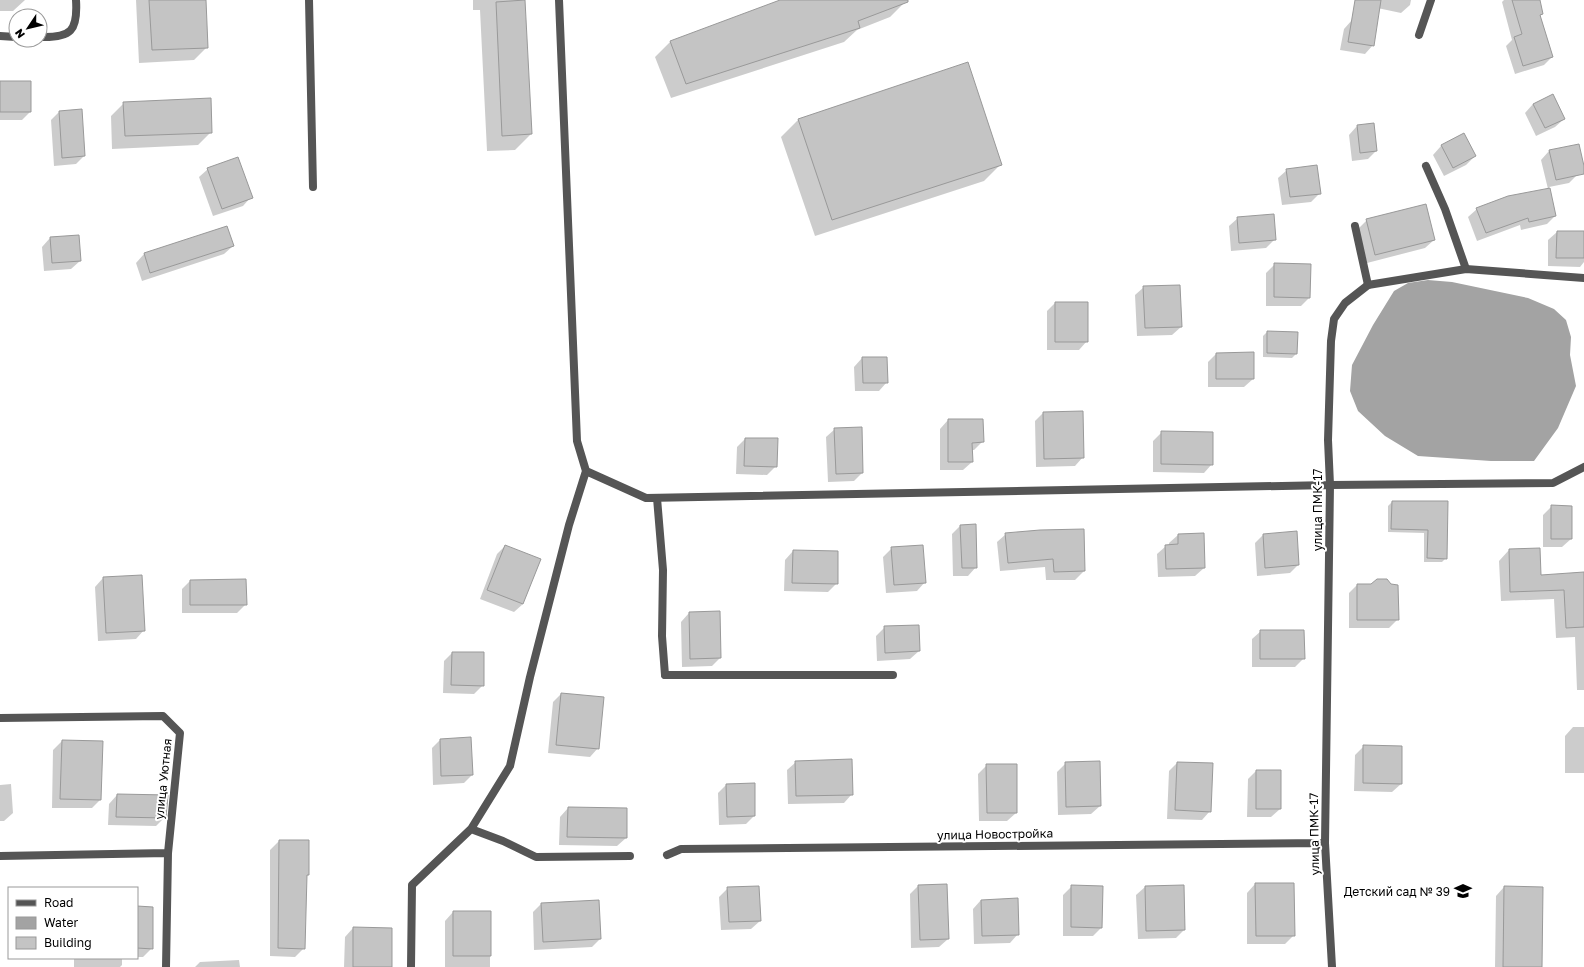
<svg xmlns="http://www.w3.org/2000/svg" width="1584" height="967" font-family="'Golos Text',sans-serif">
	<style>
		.water { fill: #a3a3a3 }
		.shadow { fill: #0003 }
		.building { fill: #c4c4c4; stroke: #999 }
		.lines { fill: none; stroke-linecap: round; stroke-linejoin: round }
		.service { stroke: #555; stroke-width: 8 }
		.minor { stroke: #555; stroke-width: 8 }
		.labels { text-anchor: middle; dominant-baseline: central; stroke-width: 4; stroke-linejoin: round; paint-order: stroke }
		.street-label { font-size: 12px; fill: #000; stroke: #fff }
		.poi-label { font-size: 12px; fill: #000; stroke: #fff; text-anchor: end }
	</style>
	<rect width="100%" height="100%" fill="#fff"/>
	<path class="water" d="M 1428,280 L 1452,282 L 1528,298 L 1554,309 L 1566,320 L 1571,337 L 1570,355 L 1576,386 L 1558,428 L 1534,461 L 1491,461 L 1418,456 L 1385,436 L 1358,411 L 1350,391 L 1352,365 L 1373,325 L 1394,291 L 1408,283 Z"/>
	<path class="shadow" d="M 0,0 L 25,0 L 13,11 L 0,11 Z
		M 136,0 L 205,0 L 207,47 L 194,60 L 139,63 Z
		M 473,0 L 522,0 L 531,134 L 515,150 L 487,151 L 480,10 L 473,10 Z
		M 904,0 L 905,2 L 890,17 L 857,30 L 844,42 L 671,98 L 655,57 L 670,42 L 781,0 Z
		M 1370,0 L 1411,0 L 1410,5 L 1401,13 L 1368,6 Z
		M 1504,0 L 1538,0 L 1542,14 L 1540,16 L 1552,57 L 1544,65 L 1515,74 L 1506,46 L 1512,40 L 1502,2 Z
		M 1352,20 L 1373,45 L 1365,54 L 1340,50 L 1344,29 Z
		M 0,82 L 30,112 L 22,120 L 0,120 Z
		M 124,103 L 211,132 L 198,145 L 112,149 L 111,116 Z
		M 1533,104 L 1564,119 L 1555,127 L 1536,136 L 1525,113 Z
		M 59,112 L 84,156 L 76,164 L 54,166 L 51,120 Z
		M 798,120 L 1001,164 L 984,181 L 815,236 L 781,137 Z
		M 1373,124 L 1376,151 L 1368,159 L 1352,161 L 1349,135 L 1357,126 Z
		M 1464,135 L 1475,156 L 1466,165 L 1444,176 L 1433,155 L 1441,146 Z
		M 1578,145 L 1578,174 L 1569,183 L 1549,187 L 1555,216 L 1547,224 L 1521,230 L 1520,225 L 1477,241 L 1468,217 L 1477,209 L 1548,189 L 1541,160 L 1549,151 Z
		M 208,169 L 251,197 L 243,206 L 213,216 L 199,177 Z
		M 1287,170 L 1320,193 L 1311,202 L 1282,205 L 1278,178 Z
		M 1238,218 L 1275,239 L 1266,248 L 1231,251 L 1229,226 Z
		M 1367,220 L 1434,240 L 1425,248 L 1367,263 L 1358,229 Z
		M 1557,232 L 1584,232 L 1584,262 L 1580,267 L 1548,266 L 1548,240 Z
		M 50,238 L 80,261 L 71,269 L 44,271 L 42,247 Z
		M 233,246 L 224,254 L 142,281 L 136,263 L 144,254 Z
		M 1275,264 L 1309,298 L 1301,306 L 1266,306 L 1266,273 Z
		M 1144,287 L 1181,327 L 1172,335 L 1137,336 L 1135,295 Z
		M 1055,303 L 1087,341 L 1079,350 L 1047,350 L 1047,311 Z
		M 1267,332 L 1296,354 L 1292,358 L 1263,357 L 1263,336 Z
		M 1216,354 L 1253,379 L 1244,387 L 1208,387 L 1208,362 Z
		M 862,358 L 887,382 L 879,391 L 855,391 L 854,367 Z
		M 1043,413 L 1083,457 L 1075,466 L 1036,467 L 1035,421 Z
		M 948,420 L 983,441 L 974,450 L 971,450 L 972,462 L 963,470 L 940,470 L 940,429 Z
		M 835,429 L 862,473 L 854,481 L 828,482 L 826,437 Z
		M 1162,432 L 1212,464 L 1204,473 L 1153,472 L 1153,441 Z
		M 745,439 L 776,466 L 767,475 L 736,474 L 737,447 Z
		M 1392,502 L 1447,502 L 1446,558 L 1442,562 L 1424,562 L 1424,533 L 1388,532 L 1388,506 Z
		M 1552,506 L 1571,539 L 1562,547 L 1543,547 L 1543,515 Z
		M 975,525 L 976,567 L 968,576 L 953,576 L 952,534 L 960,526 Z
		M 1083,530 L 1084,571 L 1075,580 L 1046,580 L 1045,567 L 1000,571 L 997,542 L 1006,534 Z
		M 1203,534 L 1204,568 L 1195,576 L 1158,577 L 1157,554 L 1166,546 L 1169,546 L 1169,543 L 1178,535 Z
		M 1263,535 L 1298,565 L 1290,573 L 1257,576 L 1255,543 Z
		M 505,546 L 523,604 L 514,612 L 480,599 L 497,554 Z
		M 892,548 L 925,582 L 917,591 L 886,593 L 883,557 Z
		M 1509,550 L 1540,576 L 1584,573 L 1584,690 L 1577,690 L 1575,637 L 1556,638 L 1554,599 L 1501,601 L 1499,561 Z
		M 793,551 L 837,583 L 828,592 L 784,591 L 785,560 Z
		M 103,578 L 144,630 L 136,639 L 98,641 L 95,587 Z
		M 190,581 L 246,604 L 237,613 L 182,613 L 182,589 Z
		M 1357,585 L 1371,585 L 1398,619 L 1389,628 L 1349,628 L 1349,593 Z
		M 689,613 L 720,658 L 712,666 L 682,667 L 681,622 Z
		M 885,627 L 919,651 L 910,659 L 877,661 L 876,636 Z
		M 1261,631 L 1304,658 L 1295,667 L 1252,667 L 1252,639 Z
		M 452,653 L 483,685 L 474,694 L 443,693 L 444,661 Z
		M 561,694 L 598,748 L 590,757 L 548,753 L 553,702 Z
		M 1573,727 L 1584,727 L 1584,773 L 1565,773 L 1565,736 Z
		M 440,740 L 472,775 L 464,783 L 433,785 L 432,748 Z
		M 62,741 L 102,742 L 100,800 L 92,808 L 52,808 L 53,750 Z
		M 1364,746 L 1401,784 L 1392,792 L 1354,791 L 1355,755 Z
		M 796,762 L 852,794 L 844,803 L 788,804 L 787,770 Z
		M 1066,763 L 1100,806 L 1091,814 L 1058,815 L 1057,772 Z
		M 1177,763 L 1210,811 L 1202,820 L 1167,819 L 1169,771 Z
		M 987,765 L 1016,813 L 1007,821 L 979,821 L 978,774 Z
		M 1256,771 L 1280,809 L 1271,817 L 1247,817 L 1248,779 Z
		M 11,784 L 13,813 L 4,821 L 0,821 L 0,785 Z
		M 726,785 L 754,816 L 746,824 L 719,825 L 718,793 Z
		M 117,795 L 165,817 L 156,826 L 108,825 L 109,804 Z
		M 568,808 L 626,838 L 617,846 L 559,845 L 560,817 Z
		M 279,841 L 308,841 L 308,875 L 305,878 L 304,948 L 295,957 L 270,956 L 270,850 Z
		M 1255,884 L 1294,935 L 1285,944 L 1247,944 L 1247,893 Z
		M 918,886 L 948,939 L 939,947 L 911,948 L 910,894 Z
		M 1072,886 L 1101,928 L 1093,936 L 1063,936 L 1063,895 Z
		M 1183,886 L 1184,930 L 1176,938 L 1138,939 L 1136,895 L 1145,887 Z
		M 1504,887 L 1541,967 L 1495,967 L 1496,896 Z
		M 728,888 L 760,921 L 751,929 L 721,930 L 719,897 Z
		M 981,900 L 1018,934 L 1010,943 L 974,944 L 973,909 Z
		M 541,904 L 600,939 L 592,947 L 534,950 L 533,912 Z
		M 137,907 L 152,948 L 143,957 L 137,957 Z
		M 453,912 L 490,912 L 490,967 L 445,967 L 445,921 Z
		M 353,928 L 391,967 L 344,967 L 345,937 Z
		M 74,958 L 122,958 L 122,965 L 120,967 L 74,967 Z
		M 239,960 L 240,967 L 195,967 L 200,962 Z"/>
	<path class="building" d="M 149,0 L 206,0 L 208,48 L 152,50 Z
		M 525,0 L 532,134 L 502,136 L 496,2 Z
		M 780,0 L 908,0 L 908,2 L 858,21 L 860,28 L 686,84 L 670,41 Z
		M 1355,0 L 1381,0 L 1374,46 L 1348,42 Z
		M 1512,0 L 1540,0 L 1543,14 L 1540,15 L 1553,57 L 1523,66 L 1514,37 L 1522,34 Z
		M 968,62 L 1002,165 L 832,220 L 798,119 Z
		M 0,81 L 31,81 L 31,112 L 0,112 Z
		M 1553,94 L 1565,119 L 1545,128 L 1533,104 Z
		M 211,98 L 212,133 L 125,136 L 123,102 Z
		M 82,109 L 85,156 L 62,158 L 59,111 Z
		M 1374,123 L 1377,151 L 1360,153 L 1357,125 Z
		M 1464,133 L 1476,156 L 1453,168 L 1441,145 Z
		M 1579,144 L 1584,166 L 1584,174 L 1556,180 L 1549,150 Z
		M 238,157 L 253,198 L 222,209 L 207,168 Z
		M 1317,165 L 1321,194 L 1290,197 L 1286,169 Z
		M 1550,188 L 1556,216 L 1529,222 L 1528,218 L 1486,233 L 1476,208 L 1508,196 Z
		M 1426,204 L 1435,240 L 1375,255 L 1366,219 Z
		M 1274,214 L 1276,240 L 1239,243 L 1237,217 Z
		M 227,226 L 234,246 L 150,273 L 144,253 Z
		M 1557,231 L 1584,231 L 1584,258 L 1556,258 Z
		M 79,235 L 81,261 L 52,263 L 50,237 Z
		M 1274,263 L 1311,264 L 1310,298 L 1274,297 Z
		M 1180,285 L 1182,327 L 1145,328 L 1143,286 Z
		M 1055,302 L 1088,302 L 1088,342 L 1055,342 Z
		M 1267,331 L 1298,332 L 1297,354 L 1267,353 Z
		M 1254,352 L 1254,379 L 1216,379 L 1216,353 Z
		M 862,357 L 887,357 L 888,383 L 863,383 Z
		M 1083,411 L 1084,458 L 1044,459 L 1043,412 Z
		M 948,419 L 983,419 L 984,442 L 972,443 L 973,462 L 948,462 Z
		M 862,427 L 863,473 L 836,474 L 834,428 Z
		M 1161,431 L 1213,432 L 1213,465 L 1161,464 Z
		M 745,438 L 778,438 L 777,467 L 744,466 Z
		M 1392,501 L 1448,501 L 1447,559 L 1427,558 L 1428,530 L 1391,529 Z
		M 1551,505 L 1572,506 L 1572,539 L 1551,539 Z
		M 976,524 L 977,568 L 962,568 L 960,525 Z
		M 1084,529 L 1085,571 L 1054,572 L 1053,559 L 1008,563 L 1005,533 L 1040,530 Z
		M 1297,531 L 1299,565 L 1265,568 L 1263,534 Z
		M 1204,533 L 1205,568 L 1166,569 L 1165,545 L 1178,544 L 1178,534 Z
		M 505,545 L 541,559 L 523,604 L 487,590 Z
		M 923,545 L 926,583 L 894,585 L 891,547 Z
		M 1540,548 L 1541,575 L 1584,572 L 1584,627 L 1566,628 L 1564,590 L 1510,592 L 1509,549 Z
		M 793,550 L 838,551 L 838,584 L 792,583 Z
		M 142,575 L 145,631 L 106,633 L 103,577 Z
		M 246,579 L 247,605 L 190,605 L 190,580 Z
		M 1377,579 L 1387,579 L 1391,584 L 1398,585 L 1399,620 L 1357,620 L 1357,584 L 1371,584 Z
		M 720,611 L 721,658 L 690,659 L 689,612 Z
		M 919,625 L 920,651 L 885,653 L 884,626 Z
		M 1260,630 L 1304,630 L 1305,659 L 1260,659 Z
		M 452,652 L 484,652 L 484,686 L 451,685 Z
		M 561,693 L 604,697 L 599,749 L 556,745 Z
		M 471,737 L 473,775 L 441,776 L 440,739 Z
		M 62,740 L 103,741 L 101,800 L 60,799 Z
		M 1363,745 L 1402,746 L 1402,784 L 1363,783 Z
		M 852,759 L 853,795 L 796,796 L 795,761 Z
		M 1100,761 L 1101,806 L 1066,807 L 1065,762 Z
		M 1177,762 L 1213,763 L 1211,812 L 1175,810 Z
		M 986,764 L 1017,764 L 1017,813 L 987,813 Z
		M 1256,770 L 1281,770 L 1281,809 L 1256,809 Z
		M 755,783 L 755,816 L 727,817 L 726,784 Z
		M 117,794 L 168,795 L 166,818 L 116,817 Z
		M 568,807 L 627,808 L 627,838 L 567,837 Z
		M 279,840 L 309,840 L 309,875 L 307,875 L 305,949 L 278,948 Z
		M 1255,883 L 1294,883 L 1295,936 L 1256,936 Z
		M 947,884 L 949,939 L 920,940 L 918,885 Z
		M 1071,885 L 1103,886 L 1102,928 L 1071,927 Z
		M 1184,885 L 1185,930 L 1146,931 L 1145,886 Z
		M 759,886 L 761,921 L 729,922 L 727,887 Z
		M 1504,886 L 1543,887 L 1542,967 L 1503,967 Z
		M 1018,898 L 1019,935 L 982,936 L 981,900 Z
		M 599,900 L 601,939 L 543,942 L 541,903 Z
		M 137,906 L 153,907 L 153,949 L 137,948 Z
		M 453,911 L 491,911 L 491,956 L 453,956 Z
		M 353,927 L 392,928 L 392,967 L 353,967 Z"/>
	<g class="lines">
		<path class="service" d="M 309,0 L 313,187
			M 1426,166 L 1445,209 L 1466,269
			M 1355,226 L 1368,285
			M 1330,485 L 1553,483 L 1584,467
			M 665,675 L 893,675"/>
		<path class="minor" d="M 1419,35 L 1431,0
			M 0,36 L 16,37
			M 40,37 C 71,38 78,31 76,0
			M 586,471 L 646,498 L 1330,485
			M 657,498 L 663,570 L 662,636 L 665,675
			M 0,718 L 163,716 L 180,733 L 168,853 L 166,967
			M 471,829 L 503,841 L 536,857 L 630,856
			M 667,855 L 681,849 L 1325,843
			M 0,856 L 168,853
			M 411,967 L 412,885 L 471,829 L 510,766 L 530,677 L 569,525 L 586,471 L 577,441 L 559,0
			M 1332,967 L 1325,843 L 1330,485 L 1328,440 L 1331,341 L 1334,319 L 1345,303 L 1368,285 L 1466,269 L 1584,278"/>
	</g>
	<defs>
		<g id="school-bare" transform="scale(1.38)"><path d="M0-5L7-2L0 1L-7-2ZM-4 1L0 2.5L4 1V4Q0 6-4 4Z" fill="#000" stroke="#fff" stroke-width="2.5" paint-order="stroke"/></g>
	</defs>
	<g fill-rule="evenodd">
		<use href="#school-bare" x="1463" y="891"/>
	</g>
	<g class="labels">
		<g class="street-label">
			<text transform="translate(1317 510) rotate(-90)">улица ПМК-17</text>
			<text transform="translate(163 779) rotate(-84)">улица Уютная</text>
			<text transform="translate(995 834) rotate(-1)">улица Новостройка</text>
			<text transform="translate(1314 834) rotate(-91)">улица ПМК-17</text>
		</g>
		<g class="poi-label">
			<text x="1450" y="891">Детский сад № 39</text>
		</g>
	</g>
	<rect x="8" y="887" width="130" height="72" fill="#ffffff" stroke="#999999"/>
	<rect x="16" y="900" width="20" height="6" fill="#555555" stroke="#999999"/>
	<text x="44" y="907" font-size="12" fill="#000000">Road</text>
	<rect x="16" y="917" width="20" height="12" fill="#a3a3a3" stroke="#999999"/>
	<text x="44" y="927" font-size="12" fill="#000000">Water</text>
	<rect x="16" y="937" width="20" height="12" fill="#c4c4c4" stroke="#999999"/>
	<text x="44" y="947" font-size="12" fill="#000000">Building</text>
	<g transform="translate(28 28) rotate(235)"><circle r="19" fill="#ffffff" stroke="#999999"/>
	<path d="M0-3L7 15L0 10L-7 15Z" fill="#000000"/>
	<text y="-6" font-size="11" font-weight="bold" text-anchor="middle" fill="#000000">N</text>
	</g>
</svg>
